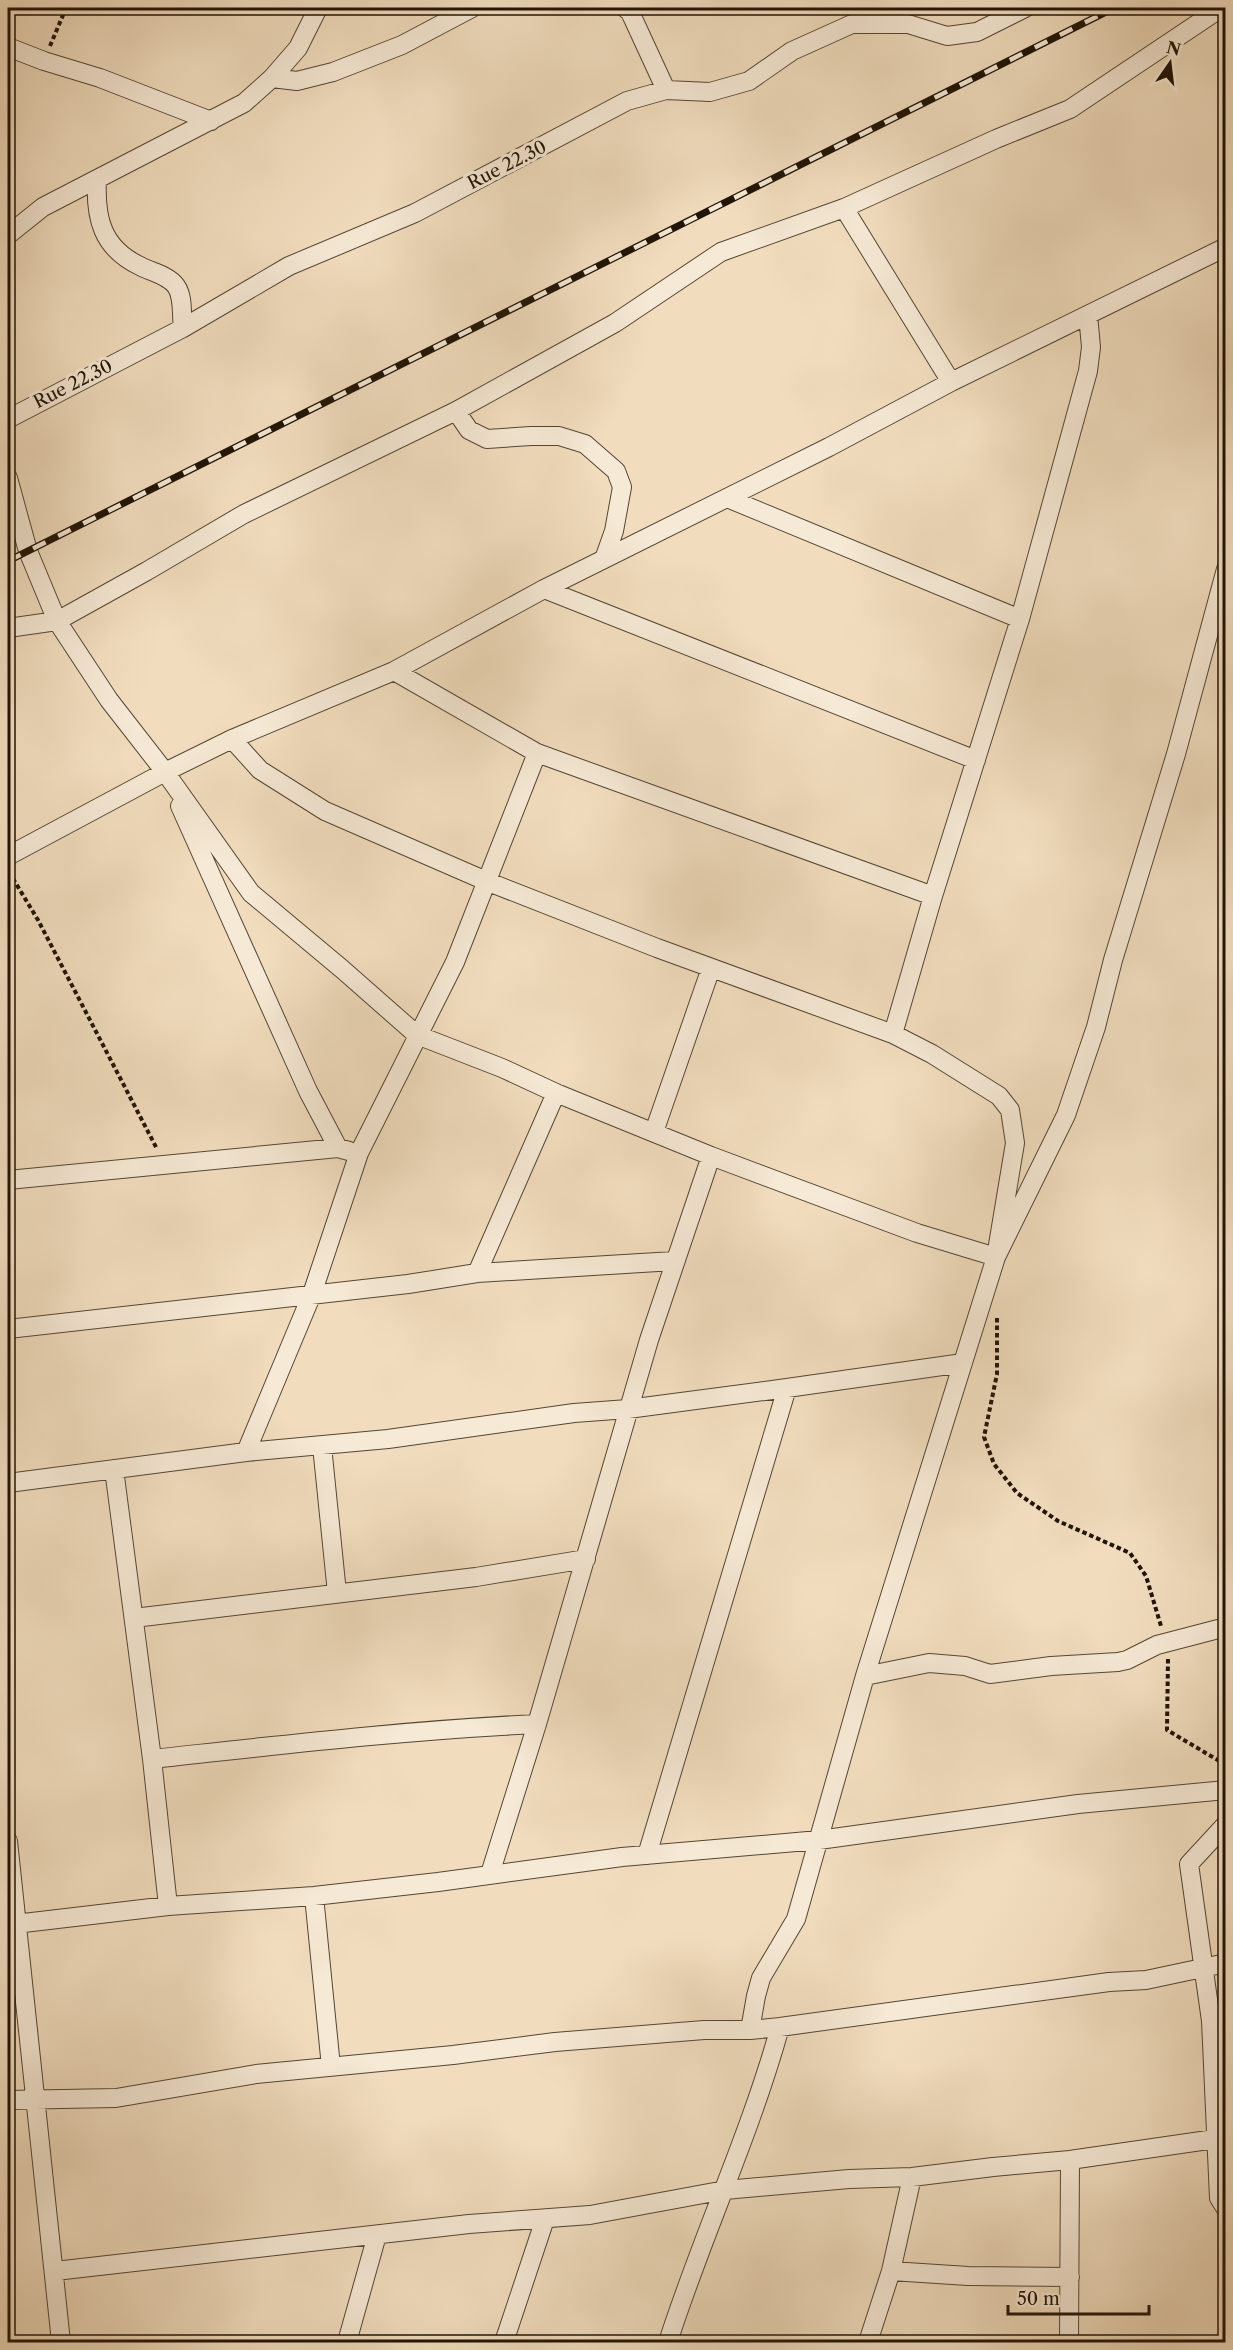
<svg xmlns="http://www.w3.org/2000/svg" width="1233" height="2350" font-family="'Libre Caslon Text',serif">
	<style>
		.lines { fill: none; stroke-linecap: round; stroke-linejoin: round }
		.minor-casing { stroke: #544633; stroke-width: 20 }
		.path { stroke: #201305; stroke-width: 4; stroke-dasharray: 4.5 3; stroke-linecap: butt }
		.minor { stroke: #f6e9d5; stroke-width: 18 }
		.rail-casing { stroke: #201305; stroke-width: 7 }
		.rail { stroke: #f6e9d5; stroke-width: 4.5; stroke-dasharray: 14; stroke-linecap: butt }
		.labels { text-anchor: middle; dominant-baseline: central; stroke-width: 6; stroke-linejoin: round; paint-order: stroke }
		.street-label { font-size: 18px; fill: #201305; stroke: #f6e9d5 }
	</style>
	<rect width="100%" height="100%" fill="#f1ddbe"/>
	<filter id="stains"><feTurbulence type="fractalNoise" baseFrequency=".00333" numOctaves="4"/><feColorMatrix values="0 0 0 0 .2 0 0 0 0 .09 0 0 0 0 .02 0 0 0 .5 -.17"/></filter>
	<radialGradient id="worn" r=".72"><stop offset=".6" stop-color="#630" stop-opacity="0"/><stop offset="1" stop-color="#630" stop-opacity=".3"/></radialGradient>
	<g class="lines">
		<g class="minor-casing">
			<path id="minor" d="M 625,8 L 630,12 L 666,90
				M 8,47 L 44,61 L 100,78 L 211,121
				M 272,78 L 297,81 L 333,72 L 402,45 L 472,8
				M 97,180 C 95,218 102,248 140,266 C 151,272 168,275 176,286 C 184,297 181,315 183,328
				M 844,208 L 951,382
				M 8,235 L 43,207 L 244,103 L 272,78 L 298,48 L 318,8
				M 456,411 L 469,430 L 487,439 L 531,436 L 559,436 L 585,444 L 616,471 L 622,487 L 614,531 L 604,559
				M 8,419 L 183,328 L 289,266 L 415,213 L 627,101 L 666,90 L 710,92 L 749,81 L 792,51 L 852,24 L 908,24 L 947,36 L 977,32 L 1025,8
				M 8,478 L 28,551 L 57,621 L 109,700 L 165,772 L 251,893 L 342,969 L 417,1035 L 502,1068 L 556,1093 L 711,1156 L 917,1233 L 996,1257 L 1066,1115 L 1096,1027 L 1113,960 L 1176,754 L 1226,569
				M 727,498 L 1020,619
				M 544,589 L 976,760
				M 8,628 L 57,621 L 147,571 L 244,514 L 456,411 L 615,323 L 721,252 L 844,208 L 996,139 L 1070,109 L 1221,8
				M 394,671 L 537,753 L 933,896
				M 232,739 L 260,770 L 325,811 L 486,881 L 657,948 L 893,1034 L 932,1054 L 999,1096 L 1010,1110 L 1015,1143 L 996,1257 L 865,1676 L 796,1919 L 761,1978 L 756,1996 L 750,2030
				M 180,806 L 308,1091 L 338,1148
				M 8,856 L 165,772 L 232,739 L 394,671 L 544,589 L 829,447 L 951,382 L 1226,247
				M 893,1034 L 933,896 L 1020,619 L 1088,371 L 1091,347 L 1088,315
				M 654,1132 L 711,968
				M 8,1180 L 338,1148 L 349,1151
				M 477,1273 L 556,1093
				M 8,1329 L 408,1284 L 477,1273 L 674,1261
				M 322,1446 L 337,1593
				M 246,1452 L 312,1294 L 359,1153 L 455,962 L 537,753
				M 114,1469 L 152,1759 L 168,1906
				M 8,1483 L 246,1452 L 388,1439 L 574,1413 L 628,1409 L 787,1388 L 963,1363
				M 134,1618 L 476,1577 L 586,1559
				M 865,1676 L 929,1663 L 965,1666 L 990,1674 L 1051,1666 L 1118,1662 L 1127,1660 L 1157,1645 L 1226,1627
				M 152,1759 C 281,1745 408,1730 537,1724
				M 1226,1824 L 1189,1864 L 1211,2021 L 1219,2198 L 1226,2209
				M 8,1841 L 61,2342
				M 647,1855 L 787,1388
				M 490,1874 L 537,1724 L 649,1340 L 711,1156
				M 314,1896 L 331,2067
				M 15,1924 L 168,1906 L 314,1896 L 438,1882 L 622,1857 L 819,1840 L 1078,1804 L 1226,1790
				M 1211,2021 L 1226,2010
				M 8,2100 L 116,2098 L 256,2074 L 453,2055 L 555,2042 L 704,2030 L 750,2030 L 780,2027 L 1109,1982 L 1146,1980 L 1226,1963
				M 55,2271 L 469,2224 L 590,2215 L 725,2190 L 849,2179 L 912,2177 L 993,2167 L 1070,2160 L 1215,2139
				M 891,2271 L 968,2276 L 1070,2277
				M 347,2342 L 377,2235
				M 504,2342 L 545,2219
				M 668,2342 C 702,2236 750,2135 780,2027
				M 868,2342 L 891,2271 L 912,2177
				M 1069,2342 L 1070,2160"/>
		</g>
		<path class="path" d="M 50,46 L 66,8
			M 9,872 L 38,920 L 157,1149
			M 997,1318 L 997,1374 L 984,1437 L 994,1464 L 1017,1493 L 1058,1521 L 1130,1553 L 1146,1576 L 1161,1626
			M 1168,1659 L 1167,1730 L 1226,1765"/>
		<use href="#minor" class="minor"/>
		<g class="rail-casing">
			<path id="rail" d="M 8,561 L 1114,8"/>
		</g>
		<use href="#rail" class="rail"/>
	</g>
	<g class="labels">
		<g class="street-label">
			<text transform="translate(507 165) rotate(-27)">Rue 22.30</text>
			<text transform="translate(73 384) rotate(-27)">Rue 22.30</text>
		</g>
	</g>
	<rect width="1233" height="2350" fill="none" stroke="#f1ddbe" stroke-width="30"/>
	<rect x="9" y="9" width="1215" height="2332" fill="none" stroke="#201305" stroke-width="3"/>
	<rect x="15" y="15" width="1203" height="2320" fill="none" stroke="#201305" stroke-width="1.5"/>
	<g transform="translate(1170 63) rotate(14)" stroke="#f6e9d5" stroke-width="4.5" paint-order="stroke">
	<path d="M0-4.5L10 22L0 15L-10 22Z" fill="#201305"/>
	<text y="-9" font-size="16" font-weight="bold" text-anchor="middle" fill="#201305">N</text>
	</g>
	<path d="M1008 2305v9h141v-9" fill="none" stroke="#201305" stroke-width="3"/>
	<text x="1017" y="2305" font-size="18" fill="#201305" stroke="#f6e9d5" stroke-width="4.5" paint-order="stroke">50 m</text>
	<rect width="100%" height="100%" filter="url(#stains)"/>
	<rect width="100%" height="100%" fill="url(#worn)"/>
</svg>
